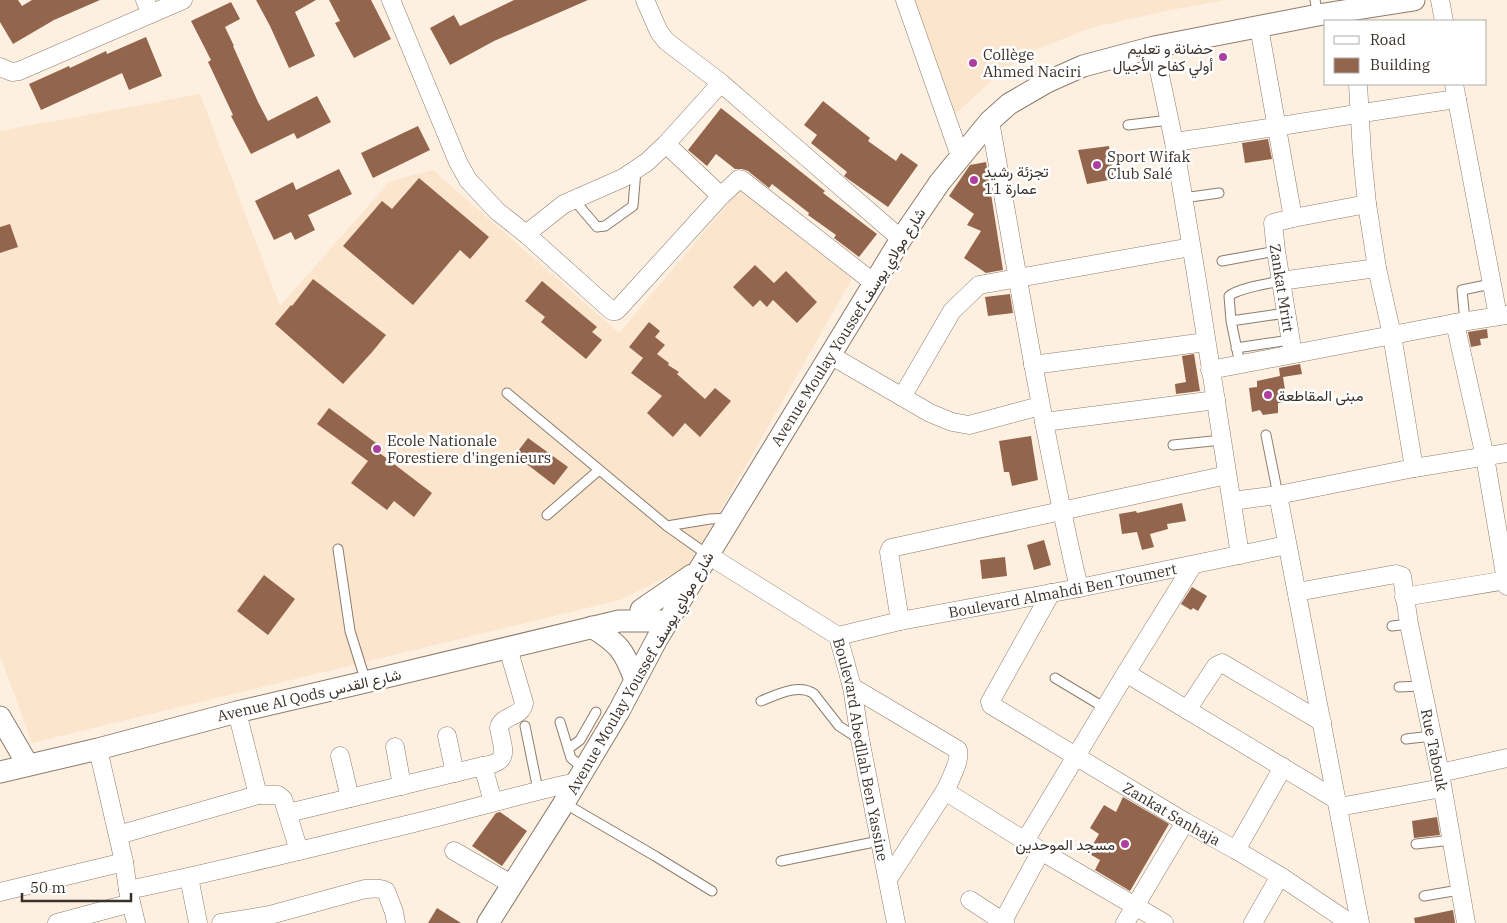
<svg xmlns="http://www.w3.org/2000/svg" width="1507" height="923" font-family="'IBM Plex Serif',Vazirmatn,serif">
	<style>
		.built { fill: #fce5cd }
		.building { fill: #92654c }
		.lines { fill: none; stroke-linecap: round; stroke-linejoin: round }
		.service-casing { stroke: #8c7c6c; stroke-width: 11 }
		.minor-casing { stroke: #8c7c6c; stroke-width: 19 }
		.tertiary-casing { stroke: #8c7c6c; stroke-width: 23 }
		.service { stroke: #fff; stroke-width: 9 }
		.minor { stroke: #fff; stroke-width: 18 }
		.tertiary { stroke: #fff; stroke-width: 21 }
		.poi-dot { fill: #ad409e; stroke: #fff; stroke-width: 2 }
		.labels { text-anchor: middle; dominant-baseline: central; stroke-width: 5; stroke-linejoin: round; paint-order: stroke }
		.poi-label { font-size: 15px; fill: #39322b; stroke: #fff; text-anchor: start }
		.street-label { font-size: 15px; fill: #39322b; stroke: #fff }
	</style>
	<rect width="100%" height="100%" fill="#fef0e1"/>
	<path class="built" d="M 910,0 L 1225,0 L 1161,12 L 1091,28 L 1030,52 L 999,74 L 951,118 Z
		M 200,94 L 280,306 L 390,181 L 433,170 L 619,333 L 743,186 L 853,277 L 689,566 L 620,600 L 32,743 L 0,656 L 0,131 Z"/>
	<path class="building" d="M 0,0 L 18,0 L 22,6 L 32,0 L 100,0 L 54,20 L 13,44 L 0,22 Z
		M 256,0 L 316,0 L 295,12 L 315,56 L 289,68 L 270,26 Z
		M 329,0 L 371,0 L 391,39 L 354,58 L 335,23 L 340,21 Z
		M 514,0 L 588,0 L 494,41 L 450,65 L 430,28 L 454,15 L 460,26 Z
		M 231,2 L 240,19 L 225,27 L 234,46 L 233,46 L 258,102 L 268,121 L 317,96 L 331,122 L 297,139 L 294,133 L 251,154 L 231,116 L 233,115 L 208,62 L 211,60 L 191,21 Z
		M 146,37 L 162,76 L 129,90 L 122,73 L 41,110 L 29,84 L 69,66 L 70,68 L 106,51 L 107,54 Z
		M 823,101 L 870,138 L 868,141 L 896,161 L 901,153 L 918,165 L 888,207 L 848,179 L 844,176 L 847,172 L 811,143 L 817,135 L 804,125 Z
		M 721,108 L 825,191 L 823,193 L 877,234 L 859,257 L 834,238 L 836,235 L 808,215 L 809,213 L 772,184 L 769,188 L 748,171 L 742,169 L 735,169 L 716,154 L 707,166 L 688,150 Z
		M 418,126 L 430,150 L 373,178 L 361,153 Z
		M 1268,139 L 1272,159 L 1245,163 L 1242,143 Z
		M 1109,146 L 1114,179 L 1087,184 L 1078,150 Z
		M 986,162 L 1003,270 L 986,273 L 964,258 L 981,231 L 967,225 L 974,214 L 949,196 L 970,165 Z
		M 339,169 L 352,194 L 308,215 L 315,230 L 295,240 L 291,232 L 274,240 L 255,201 L 293,182 L 296,190 Z
		M 419,178 L 489,237 L 470,259 L 460,250 L 413,305 L 343,246 L 382,201 L 392,209 Z
		M 10,224 L 18,247 L 0,253 L 0,227 Z
		M 755,265 L 774,283 L 786,271 L 817,302 L 797,323 L 773,300 L 767,307 L 760,300 L 753,307 L 733,287 Z
		M 313,279 L 386,335 L 373,351 L 343,384 L 275,324 L 291,305 L 292,306 Z
		M 542,281 L 597,327 L 592,332 L 602,340 L 586,359 L 541,322 L 545,317 L 525,301 Z
		M 1010,294 L 1013,313 L 988,316 L 985,297 Z
		M 649,322 L 660,331 L 655,337 L 665,345 L 657,354 L 669,363 L 668,365 L 679,372 L 677,374 L 705,399 L 715,388 L 731,401 L 700,437 L 685,423 L 673,437 L 647,413 L 662,396 L 631,373 L 643,358 L 629,347 Z
		M 1487,329 L 1488,338 L 1480,339 L 1481,345 L 1471,347 L 1468,332 Z
		M 1194,354 L 1200,391 L 1176,394 L 1175,384 L 1186,382 L 1182,356 Z
		M 1300,364 L 1302,374 L 1283,377 L 1287,403 L 1278,403 L 1278,413 L 1263,415 L 1260,410 L 1252,412 L 1249,388 L 1257,387 L 1257,381 L 1280,376 L 1279,368 Z
		M 329,408 L 376,443 L 373,448 L 432,493 L 414,517 L 394,501 L 387,510 L 351,483 L 368,461 L 317,424 Z
		M 1031,436 L 1038,480 L 1012,486 L 1009,472 L 1004,472 L 999,441 Z
		M 528,438 L 568,467 L 554,485 L 515,455 Z
		M 1182,503 L 1186,521 L 1167,524 L 1168,529 L 1150,534 L 1154,547 L 1142,550 L 1137,532 L 1122,534 L 1119,514 L 1136,511 L 1137,513 Z
		M 1044,540 L 1051,565 L 1034,570 L 1027,545 Z
		M 1005,557 L 1007,576 L 982,579 L 980,560 Z
		M 264,575 L 295,599 L 268,635 L 237,611 Z
		M 1192,587 L 1207,596 L 1198,611 L 1193,608 L 1191,610 L 1181,604 Z
		M 1123,797 L 1169,824 L 1130,891 L 1095,870 L 1100,860 L 1088,853 L 1099,834 L 1090,828 L 1104,805 L 1116,812 Z
		M 500,812 L 527,831 L 502,866 L 472,846 L 496,813 Z
		M 1437,817 L 1440,835 L 1414,838 L 1412,821 Z
		M 437,908 L 461,923 L 428,923 Z
		M 1453,910 L 1455,923 L 1415,923 L 1414,918 Z"/>
	<g class="lines">
		<g class="service-casing">
			<path id="service" d="M 1315,0 L 1318,15
				M 1128,125 L 1169,120
				M 1183,198 L 1219,193
				M 574,200 L 597,227 L 605,226 L 633,206 L 636,170
				M 1222,261 L 1276,251
				M 1231,321 L 1286,313
				M 1465,322 L 1462,290 L 1491,284
				M 1236,348 L 1290,340
				M 1240,364 L 1231,321 L 1229,296 C 1238,288 1267,284 1280,281
				M 507,393 L 667,526 L 708,555
				M 1266,435 L 1278,495
				M 1173,445 L 1222,440
				M 547,515 L 599,470
				M 667,526 L 710,519 L 730,518
				M 338,549 L 350,631 L 366,682
				M 1392,626 L 1409,624
				M 1055,678 L 1105,708
				M 1399,687 L 1422,686
				M 761,701 C 776,695 799,683 814,694 L 839,726 L 859,739
				M 560,722 L 571,758 L 584,769
				M 525,726 L 538,790
				M 1406,739 L 1432,736
				M 568,749 L 580,740 L 596,712
				M 564,803 L 655,856 L 712,891
				M 1416,844 L 1452,840
				M 781,861 L 879,841
				M 1424,896 L 1459,890"/>
		</g>
		<g class="minor-casing">
			<g id="minor">
				<path d="M 145,0 L 151,14"/>
				<path d="M 391,0 L 458,162 L 468,180 L 497,211 L 526,234 L 612,311 L 616,311 L 619,308 L 721,196 L 739,179 L 742,180 L 874,283"/>
				<path d="M 645,0 L 659,32 L 666,41 L 721,83 L 901,239"/>
				<path d="M 905,0 L 960,156"/>
				<path d="M 1440,0 L 1444,21"/>
				<path d="M 1259,27 L 1293,218"/>
				<path d="M 1154,47 L 1174,142 L 1196,274 L 1240,555"/>
				<path d="M 0,67 L 12,72 L 19,71 L 183,0"/>
				<path d="M 1358,84 L 1362,154 L 1367,204 L 1377,268 L 1392,335 L 1414,468"/>
				<path d="M 1454,84 L 1498,316"/>
				<path d="M 990,121 C 1018,277 1043,433 1079,588"/>
				<path d="M 1174,142 C 1269,129 1362,112 1457,99"/>
				<path d="M 666,144 L 721,196"/>
				<path d="M 526,234 L 564,204 L 623,178 L 647,162 L 666,144 L 721,83"/>
				<path d="M 1280,281 L 1377,268"/>
				<path d="M 1455,323 L 1485,457 L 1507,586"/>
				<path d="M 1293,354 L 1276,251 L 1273,223 L 1293,218 L 1367,204"/>
				<path d="M 830,355 L 930,413 L 952,422 L 969,425 L 1040,406"/>
				<path d="M 1033,365 L 1206,342"/>
				<path d="M 1210,370 L 1455,323 L 1507,315"/>
				<path d="M 902,397 L 952,311 L 979,285 L 1191,247"/>
				<path d="M 1044,422 L 1216,400"/>
				<path d="M 1278,495 L 1360,923"/>
				<path d="M 1232,501 L 1278,495 L 1414,468 L 1507,453"/>
				<path id="s1" d="M 708,555 L 838,636 L 852,687 L 860,739 L 896,923"/>
				<path id="s2" d="M 1297,592 L 1396,574 L 1402,576 L 1409,624 L 1440,773 L 1466,923"/>
				<path id="s3" d="M 1051,593 L 990,702 L 991,705 L 1185,822 L 1236,850 L 1280,876 L 1350,923"/>
				<path d="M 1404,597 L 1507,580"/>
				<path d="M 900,621 L 889,552 L 891,548 L 1227,475"/>
				<path id="s4" d="M 838,636 L 900,621 L 1079,588 L 1287,545"/>
				<path d="M 1126,673 L 1337,800"/>
				<path d="M 852,687 L 958,750 C 961,760 950,780 945,791 L 1041,851 L 1164,923"/>
				<path d="M 1187,710 L 1216,666 L 1222,663 L 1322,722"/>
				<path d="M 237,712 L 258,795 L 278,795 L 283,799 L 299,851"/>
				<path d="M 447,736 L 455,773"/>
				<path d="M 395,747 L 402,786"/>
				<path d="M 98,749 L 124,862 L 128,890 L 136,923"/>
				<path d="M 340,756 L 350,798"/>
				<path d="M 483,766 C 511,762 503,750 499,728 C 502,714 522,718 524,703 L 508,648"/>
				<path d="M 1440,773 L 1507,758"/>
				<path d="M 1339,807 L 1442,788"/>
				<path d="M 288,813 L 483,766 L 493,802"/>
				<path d="M 118,835 L 258,795"/>
				<path d="M 1025,841 L 1126,673 L 1193,565"/>
				<path d="M 1236,850 L 1283,767"/>
				<path d="M 454,851 L 513,885"/>
				<path d="M 189,877 L 198,923"/>
				<path d="M 888,879 L 945,791"/>
				<path d="M 128,890 C 224,870 319,846 414,823 C 468,810 521,794 576,782"/>
				<path d="M 0,892 L 124,862"/>
				<path d="M 970,900 L 1005,923"/>
				<path d="M 57,923 L 131,903"/>
				<path d="M 221,923 L 270,915 L 365,889 C 372,889 380,887 386,891 L 394,912 L 396,923"/>
				<path d="M 1002,923 L 1041,851"/>
				<path d="M 1125,923 L 1185,822"/>
				<path d="M 1253,923 L 1280,876"/>
			</g>
		</g>
		<g class="tertiary-casing">
			<path id="tertiary" d="M 641,610 L 692,575
				M 592,627 C 619,644 624,650 635,680
				M 0,717 L 28,765
				M 0,772 L 98,749 L 237,712 L 361,683 L 619,621 L 668,621
				M 488,923 L 564,803 L 619,711 L 657,639 L 901,239 L 940,182 L 990,121 L 1009,104 L 1047,82 L 1083,66 L 1154,47 L 1318,15 L 1414,0"/>
		</g>
		<use href="#service" class="service"/>
		<use href="#minor" class="minor"/>
		<use href="#tertiary" class="tertiary"/>
	</g>
	<g class="poi-dot">
		<circle cx="1223" cy="57" r="5"/>
		<circle cx="973" cy="63" r="5"/>
		<circle cx="1097" cy="165" r="5"/>
		<circle cx="974" cy="180" r="5"/>
		<circle cx="1268" cy="395" r="5"/>
		<circle cx="377" cy="449" r="5"/>
		<circle cx="1125" cy="844" r="5"/>
	</g>
	<g class="labels">
		<g class="poi-label">
			<text x="1213" y="48" text-anchor="end">حضانة و تعليم<tspan x="1213" dy="17">أولي كفاح الأجيال</tspan></text>
			<text x="983" y="54">Collège<tspan x="983" dy="17">Ahmed Naciri</tspan></text>
			<text x="1107" y="156">Sport Wifak<tspan x="1107" dy="17">Club Salé</tspan></text>
			<text x="984" y="171">تجزئة رشيد<tspan x="984" dy="17">عمارة 11</tspan></text>
			<text x="1278" y="395">مبنى المقاطعة</text>
			<text x="387" y="440">Ecole Nationale<tspan x="387" dy="17">Forestiere d'ingenieurs</tspan></text>
			<text x="1115" y="844" text-anchor="end">مسجد الموحدين</text>
		</g>
		<g class="street-label">
			<text transform="translate(1282 288) rotate(81)">Zankat Mrirt</text>
			<text transform="translate(848 327) rotate(-58)">Avenue Moulay Youssef شارع مولاي يوسف</text>
			<text stroke="none"><textPath href="#s4" startOffset="229">Boulevard Almahdi Ben Toumert</textPath></text>
			<text transform="translate(640 673) rotate(-60)">Avenue Moulay Youssef شارع مولاي يوسف</text>
			<text transform="translate(309 695) rotate(-13)">Avenue Al Qods شارع القدس</text>
			<text stroke="none"><textPath href="#s1" startOffset="269">Boulevard Abedllah Ben Yassine</textPath></text>
			<text stroke="none"><textPath href="#s2" startOffset="284">Rue Tabouk</textPath></text>
			<text stroke="none"><textPath href="#s3" startOffset="339">Zankat Sanhaja</textPath></text>
		</g>
	</g>
	<rect x="1324" y="20" width="162" height="65" fill="#ffffff" stroke="#b0adaa"/>
	<rect x="1334" y="36" width="25" height="8" fill="#ffffff" stroke="#b0adaa"/>
	<text x="1370" y="45" font-size="15" fill="#39322b">Road</text>
	<rect x="1334" y="58" width="25" height="15" fill="#92654c" stroke="#b0adaa"/>
	<text x="1370" y="70" font-size="15" fill="#39322b">Building</text>
	<path d="M22 893v8h109v-8" fill="none" stroke="#39322b" stroke-width="2.5"/>
	<text x="30" y="893" font-size="15" fill="#39322b" stroke="#ffffff" stroke-width="4" paint-order="stroke">50 m</text>
</svg>
